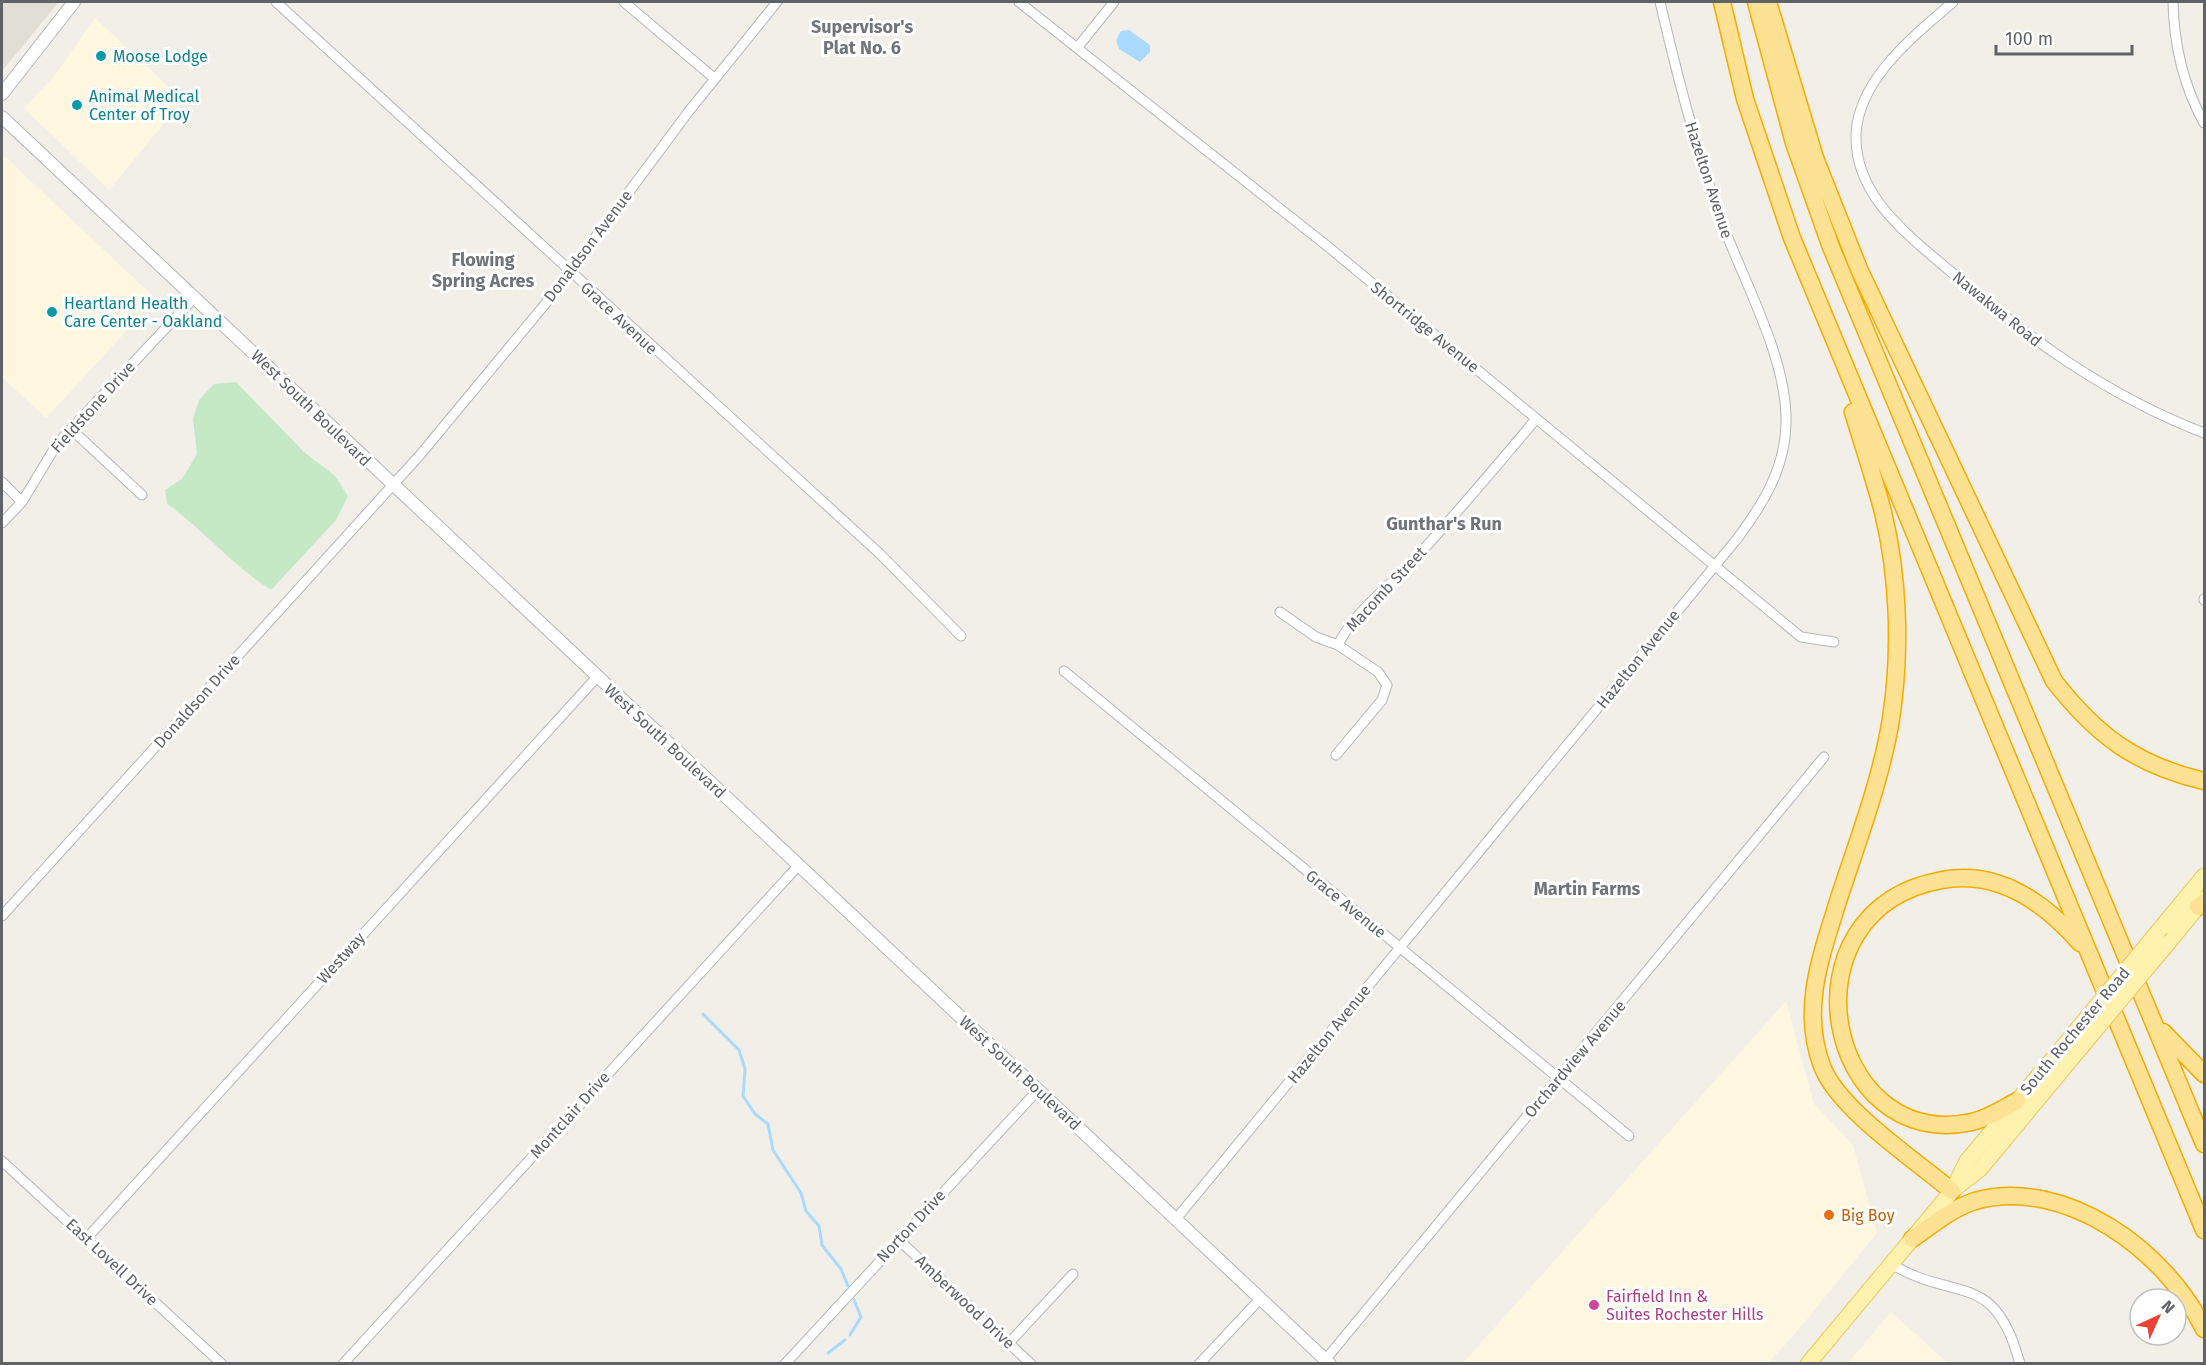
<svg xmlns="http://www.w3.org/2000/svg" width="2206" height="1365" font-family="'Fira Sans',sans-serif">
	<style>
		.commercial { fill: #fef7e0 }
		.education { fill: #e1ded6 }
		.green { fill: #c5e8c5 }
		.water { fill: #aadaff }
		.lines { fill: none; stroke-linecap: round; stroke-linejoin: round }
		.stream { stroke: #aadaff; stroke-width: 3 }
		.minor-casing { stroke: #b5b8bc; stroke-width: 11 }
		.tertiary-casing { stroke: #b5b8bc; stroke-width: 14 }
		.primary-casing { stroke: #f2c960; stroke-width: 17 }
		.motorway-casing { stroke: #f9ab00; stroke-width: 19 }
		.minor { stroke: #fff; stroke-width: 9 }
		.tertiary { stroke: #fff; stroke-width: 12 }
		.primary { stroke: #fff2af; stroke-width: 15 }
		.motorway { stroke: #fde293; stroke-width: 16 }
		.primary-bridge-casing { stroke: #f2c960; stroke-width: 17; stroke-linecap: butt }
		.primary-bridge { stroke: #fff2af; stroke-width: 15 }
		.culture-dot { fill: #0f9aa8; stroke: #fff; stroke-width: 2 }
		.food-dot { fill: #e8710a; stroke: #fff; stroke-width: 2 }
		.hotel-dot { fill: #d1479c; stroke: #fff; stroke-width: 2 }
		.labels { text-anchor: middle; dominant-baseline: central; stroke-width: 6; stroke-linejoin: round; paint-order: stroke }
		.culture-label { font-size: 16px; fill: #0d838f; stroke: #fff; text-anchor: start }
		.street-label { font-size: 16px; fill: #5f6368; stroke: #fff }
		.food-label { font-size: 16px; fill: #c56008; stroke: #fff; text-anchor: start }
		.hotel-label { font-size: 16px; fill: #b23c85; stroke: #fff; text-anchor: start }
		.neighbourhood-label { font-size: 18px; font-weight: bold; fill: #70757a; stroke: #fff }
	</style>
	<rect width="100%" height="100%" fill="#f1efe8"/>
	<path class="commercial" d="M 95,18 L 183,100 L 109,190 L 24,108 L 52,79 Z
		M 2,154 L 156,299 L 46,418 L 2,377 Z
		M 1786,1001 L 1814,1104 L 1853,1145 L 1877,1233 L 1794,1335 L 1768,1363 L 1463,1363 Z
		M 1891,1312 L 1948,1363 L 1848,1363 Z"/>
	<path class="education" d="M 2,2 L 59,2 L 2,71 Z"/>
	<path class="green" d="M 236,382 L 304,452 L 335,476 L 348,496 L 336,520 L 271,590 C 233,566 204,530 167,504 L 165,490 L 182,479 L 197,454 L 193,419 L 199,400 L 214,384 Z"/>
	<path class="water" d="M 1129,30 L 1150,45 L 1150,52 L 1140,62 L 1119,49 L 1116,40 L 1121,31 Z"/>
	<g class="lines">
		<path class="stream" d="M 703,1014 L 739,1050 L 745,1069 L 743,1096 L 755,1114 L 768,1124 L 773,1150 L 801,1193 L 806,1211 L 819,1226 L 822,1245 L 841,1269 L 848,1286
			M 850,1335 L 861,1317 L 854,1300
			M 828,1353 L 845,1340"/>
		<g class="minor-casing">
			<path id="minor" d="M 276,2 L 879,553 L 961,636
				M 624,2 L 714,78
				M 1019,2 L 1326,245 L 1801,637 L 1834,642
				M 1953,2 C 1914,36 1859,78 1856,134 C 1854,196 1908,235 1950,271 C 2027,338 2108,396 2204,433
				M 2173,2 C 2174,45 2183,85 2204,123
				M 1077,48 L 1114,2
				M 71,429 L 142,495
				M 2,482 L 22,502
				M 2,523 L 22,502 L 57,444 L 194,298
				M 2204,600 L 2204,599
				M 1280,612 L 1316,637 L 1338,645
				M 1064,671 L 1629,1136
				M 1336,755 L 1382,700 L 1387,685 L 1378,672 L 1338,645 C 1354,612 1385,591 1410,564 C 1454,517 1495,468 1536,419
				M 2,916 L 420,455 L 551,297 L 689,111 L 777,2
				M 2,1161 L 222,1364
				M 1176,1219 L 1737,539 C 1763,504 1785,469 1786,424 C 1788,358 1742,279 1720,217 C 1695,146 1677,74 1660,2
				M 86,1239 L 597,677
				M 899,1240 L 1031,1364
				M 1891,1264 C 1956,1303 1995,1269 2020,1364
				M 1009,1343 L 1073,1274
				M 1326,1359 L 1824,757
				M 343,1364 L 798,866
				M 785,1364 L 1038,1090
				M 1199,1364 L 1260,1299"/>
		</g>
		<g class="tertiary-casing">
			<path id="tertiary" d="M 2,94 L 74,2
				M 2,117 L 1330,1364"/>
		</g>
		<g class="primary-casing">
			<path id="primary" d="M 2161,928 L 2204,876
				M 2168,943 L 2204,899
				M 1954,1189 L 1980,1169 L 2082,1046
				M 1808,1364 L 1952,1191 L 1967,1161 L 2076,1031"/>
		</g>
		<g class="motorway-casing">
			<path id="motorway" d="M 1722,2 L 1745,99 L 1792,238 L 2204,1230
				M 1756,2 L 1794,143 L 1831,247 L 2204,1144
				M 1768,2 L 1815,158 L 1859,269 L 2054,681 C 2097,736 2136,765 2204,781
				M 1853,412 C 1863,445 1874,478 1883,512 C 1899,578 1901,652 1891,719 C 1881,780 1858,840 1839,898 C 1822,954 1800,1008 1822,1066 C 1838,1109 1916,1161 1952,1191
				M 2198,907 L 2204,902
				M 2163,1032 L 2204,1074
				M 2017,1101 C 2002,1109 1988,1118 1972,1122 C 1826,1154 1776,910 1942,880 C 1999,869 2045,903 2080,943
				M 1912,1239 C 1931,1226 1952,1208 1975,1201 C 2065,1176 2166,1251 2204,1329"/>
		</g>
		<use href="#minor" class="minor"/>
		<use href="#tertiary" class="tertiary"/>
		<use href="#primary" class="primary"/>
		<use href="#motorway" class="motorway"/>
		<g class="primary-bridge-casing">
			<path id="primary-bridge" d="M 2076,1031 L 2161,928
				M 2082,1046 L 2168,943"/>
		</g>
		<use href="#primary-bridge" class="primary-bridge"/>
	</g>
	<g class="culture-dot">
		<circle cx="101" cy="56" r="6"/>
		<circle cx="77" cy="105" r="6"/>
		<circle cx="52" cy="312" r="6"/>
	</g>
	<circle class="food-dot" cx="1829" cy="1215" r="6"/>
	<circle class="hotel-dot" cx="1594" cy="1305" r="6"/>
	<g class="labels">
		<g class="culture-label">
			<text x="113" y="56">Moose Lodge</text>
			<text x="89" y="96">Animal Medical<tspan x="89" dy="18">Center of Troy</tspan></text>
			<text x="64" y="303">Heartland Health<tspan x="64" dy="18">Care Center - Oakland</tspan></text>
		</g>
		<g class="street-label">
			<text transform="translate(1709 180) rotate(72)">Hazelton Avenue</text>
			<text transform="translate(588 246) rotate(-53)">Donaldson Avenue</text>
			<text transform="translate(1997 309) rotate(39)">Nawakwa Road</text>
			<text transform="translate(619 318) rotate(43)">Grace Avenue</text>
			<text transform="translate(1425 327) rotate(39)">Shortridge Avenue</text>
			<text transform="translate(93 407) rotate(-48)">Fieldstone Drive</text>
			<text transform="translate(311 408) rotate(44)">West South Boulevard</text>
			<text transform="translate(1386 589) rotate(-47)">Macomb Street</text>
			<text transform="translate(1638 659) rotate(-51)">Hazelton Avenue</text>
			<text transform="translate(197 701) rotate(-48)">Donaldson Drive</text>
			<text transform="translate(665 741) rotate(43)">West South Boulevard</text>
			<text transform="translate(1346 904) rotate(39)">Grace Avenue</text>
			<text transform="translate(341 958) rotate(-48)">Westway</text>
			<text transform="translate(2075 1031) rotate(-50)">South Rochester Road</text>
			<text transform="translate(1329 1034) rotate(-51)">Hazelton Avenue</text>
			<text transform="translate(1575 1059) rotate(-50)">Orchardview Avenue</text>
			<text transform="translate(1020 1073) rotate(43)">West South Boulevard</text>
			<text transform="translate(570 1115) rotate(-48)">Montclair Drive</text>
			<text transform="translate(911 1226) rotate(-47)">Norton Drive</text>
			<text transform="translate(112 1262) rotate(43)">East Lovell Drive</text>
			<text transform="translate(965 1302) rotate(43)">Amberwood Drive</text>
		</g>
		<g class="food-label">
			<text x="1841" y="1215">Big Boy</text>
		</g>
		<g class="hotel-label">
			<text x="1606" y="1296">Fairfield Inn &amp;<tspan x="1606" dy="18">Suites Rochester Hills</tspan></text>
		</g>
		<g class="neighbourhood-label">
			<text x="862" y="27">Supervisor's<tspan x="862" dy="21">Plat No. 6</tspan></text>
			<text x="483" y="260">Flowing<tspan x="483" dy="21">Spring Acres</tspan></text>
			<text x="1444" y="524">Gunthar's Run</text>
			<text x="1587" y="889">Martin Farms</text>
		</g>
	</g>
	<rect width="2206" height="1365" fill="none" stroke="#5f6368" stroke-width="6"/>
	<g transform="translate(2158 1317) rotate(45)"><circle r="28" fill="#ffffff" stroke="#bfc1c3" stroke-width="1.5"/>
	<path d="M0-4.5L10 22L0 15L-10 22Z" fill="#ea4335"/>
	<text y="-9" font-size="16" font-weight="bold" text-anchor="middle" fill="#5f6368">N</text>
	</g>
	<path d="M1996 45v9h136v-9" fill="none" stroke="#5f6368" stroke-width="3"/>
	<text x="2005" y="45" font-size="18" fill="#5f6368" stroke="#ffffff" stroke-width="4.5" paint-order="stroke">100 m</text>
</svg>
